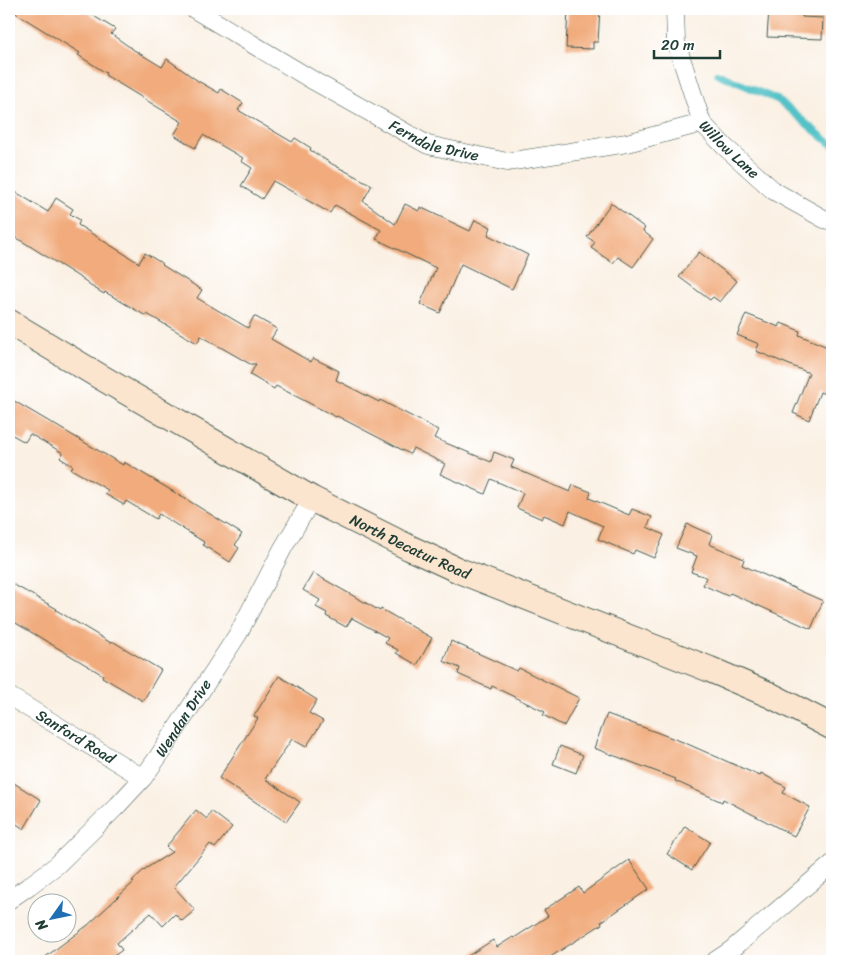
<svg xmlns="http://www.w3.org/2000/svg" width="841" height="970" font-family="Sriracha,sans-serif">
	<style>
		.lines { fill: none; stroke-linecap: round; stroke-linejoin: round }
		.stream { stroke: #54c2c8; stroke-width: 7 }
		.building { fill: #f1ab7c }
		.minor-casing { stroke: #40584e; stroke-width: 19 }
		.secondary-casing { stroke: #40584e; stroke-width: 27 }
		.minor { stroke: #fff; stroke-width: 18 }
		.secondary { stroke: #fbe5cf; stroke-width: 25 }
		.labels { text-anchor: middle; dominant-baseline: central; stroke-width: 5; stroke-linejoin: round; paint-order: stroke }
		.street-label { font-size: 15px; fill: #1f3d34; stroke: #fff }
	</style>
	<rect width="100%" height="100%" fill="#fff"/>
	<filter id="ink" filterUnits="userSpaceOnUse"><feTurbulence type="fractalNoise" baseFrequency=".02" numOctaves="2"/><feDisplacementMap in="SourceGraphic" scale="10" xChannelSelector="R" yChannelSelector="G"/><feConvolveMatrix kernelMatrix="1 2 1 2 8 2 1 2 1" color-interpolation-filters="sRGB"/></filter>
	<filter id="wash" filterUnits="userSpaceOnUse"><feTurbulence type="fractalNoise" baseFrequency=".0096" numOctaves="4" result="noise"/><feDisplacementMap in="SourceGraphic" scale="20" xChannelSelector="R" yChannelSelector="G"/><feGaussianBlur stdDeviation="1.12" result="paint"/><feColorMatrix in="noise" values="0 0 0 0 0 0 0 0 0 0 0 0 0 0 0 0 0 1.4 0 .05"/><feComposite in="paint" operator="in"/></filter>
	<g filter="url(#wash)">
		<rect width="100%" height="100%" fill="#faf0e3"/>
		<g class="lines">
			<path class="stream" d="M 718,74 L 778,100 L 832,145"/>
		</g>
		<g id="blocks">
			<path class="building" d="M 9,9 L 82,9 L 115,29 L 111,34 L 134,50 L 162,67 L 167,59 L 198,81 L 219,93 L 221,89 L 243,103 L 238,110 L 292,142 L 295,138 L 311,148 L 310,150 L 332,164 L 372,185 L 363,201 L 395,224 L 405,204 L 419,211 L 420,207 L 470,231 L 475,220 L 491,227 L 488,235 L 528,255 L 512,289 L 461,264 L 440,313 L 420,304 L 436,268 L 376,239 L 381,230 L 335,205 L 330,213 L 273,181 L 262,199 L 241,186 L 252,168 L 241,161 L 243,158 L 203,135 L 195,148 L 174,135 L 182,122 L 105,75 L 106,73 L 78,55 L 80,53 Z
				M 568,9 L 600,9 L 598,42 L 593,42 L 593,49 L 566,48 Z
				M 769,9 L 802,9 L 802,17 L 823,18 L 822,39 L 767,37 Z
				M 9,188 L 48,212 L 56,198 L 73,209 L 70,214 L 80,220 L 78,225 L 139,263 L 145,253 L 163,264 L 162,265 L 202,290 L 197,298 L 248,328 L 254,316 L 277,329 L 271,339 L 311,362 L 313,358 L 339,371 L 336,380 L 379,402 L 380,400 L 438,430 L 434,438 L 491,462 L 494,452 L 514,460 L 511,467 L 570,492 L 573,485 L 591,492 L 589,498 L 629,515 L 632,509 L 652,517 L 647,527 L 664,535 L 654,558 L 635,550 L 633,554 L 598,539 L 603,526 L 570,511 L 565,524 L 544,515 L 542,519 L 517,508 L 523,493 L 491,479 L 485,494 L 440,474 L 445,464 L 413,448 L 410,454 L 337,416 L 336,417 L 276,386 L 274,389 L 250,375 L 256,364 L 250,364 L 201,336 L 197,343 L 147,314 L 146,316 L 105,292 L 104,294 L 89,285 L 87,282 L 9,233 Z
				M 611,203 L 645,228 L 643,231 L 653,239 L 633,267 L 618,257 L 613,263 L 591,248 L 595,242 L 587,237 Z
				M 699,252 L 737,281 L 720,302 L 713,297 L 710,300 L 679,277 Z
				M 746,314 L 779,327 L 781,323 L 800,331 L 799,335 L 832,349 L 832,397 L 820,392 L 809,420 L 793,413 L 809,373 L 756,351 L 759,344 L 737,335 Z
				M 9,398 L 123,465 L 124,462 L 194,504 L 242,534 L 235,545 L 239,548 L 230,562 L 203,545 L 204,542 L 159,514 L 156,519 L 126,501 L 124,505 L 105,494 L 108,490 L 71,469 L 73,466 L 60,458 L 63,453 L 30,434 L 25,442 L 9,433 Z
				M 687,524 L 712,535 L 709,544 L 744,559 L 742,565 L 823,601 L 811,629 L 730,593 L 728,596 L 703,585 L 706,577 L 691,572 L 697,556 L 676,548 Z
				M 313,573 L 380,611 L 381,609 L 432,638 L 417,665 L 396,653 L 398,650 L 385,643 L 388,638 L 352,618 L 346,627 L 326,616 L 327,613 L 316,607 L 320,600 L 303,590 Z
				M 9,582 L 57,609 L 56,610 L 111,643 L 112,641 L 161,670 L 143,701 L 102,677 L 103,675 L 9,619 Z
				M 451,641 L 517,671 L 519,668 L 579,698 L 564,726 L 543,715 L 545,712 L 492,686 L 491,689 L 458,674 L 460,668 L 443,661 Z
				M 279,676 L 317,700 L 309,713 L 323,721 L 306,747 L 292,739 L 265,779 L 300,802 L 286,822 L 219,778 L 258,718 L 254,716 Z
				M 607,714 L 683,742 L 760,776 L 761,773 L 786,787 L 783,793 L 810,807 L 794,836 L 723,799 L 722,802 L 675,781 L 676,779 L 594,748 Z
				M 560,746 L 583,755 L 576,773 L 553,764 Z
				M 9,780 L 41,800 L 24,829 L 9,819 Z
				M 196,810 L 207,819 L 211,811 L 232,827 L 215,848 L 210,844 L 174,887 L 195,910 L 182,921 L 175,914 L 163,926 L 151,913 L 117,943 L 122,950 L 107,961 L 40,961 L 88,925 L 134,882 L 132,881 L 145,869 L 172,852 L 166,847 Z
				M 685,826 L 710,842 L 692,870 L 667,854 Z
				M 629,860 L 649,889 L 601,922 L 602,924 L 544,961 L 460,961 L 493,940 L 497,947 L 513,937 L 514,938 L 548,916 L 544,910 L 579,887 L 583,893 Z"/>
		</g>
	</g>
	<g filter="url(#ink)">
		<use href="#blocks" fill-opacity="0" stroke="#40584e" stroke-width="1"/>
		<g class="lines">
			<g class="minor-casing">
				<g id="minor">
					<path id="s1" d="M 194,9 L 314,81 L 428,145 L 507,162 L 627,143 L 702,123"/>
					<path id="s2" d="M 675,9 L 676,42 L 702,123 L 725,147 L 774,191 L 824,219 L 832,221"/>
					<path id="s3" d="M 9,696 L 143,778"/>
					<path id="s4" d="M 9,900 L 29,886 L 57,865 L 118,805 L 143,778 L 158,757 L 238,634 L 283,548 L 312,499"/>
					<path d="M 715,961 L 730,951 L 832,864"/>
				</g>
			</g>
			<g class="secondary-casing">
				<g id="secondary">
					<path id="s5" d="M 9,322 L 99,376 L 312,499 L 410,548 L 460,571 L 709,669 L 770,695 L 832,727"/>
				</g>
			</g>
			<use href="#minor" class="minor"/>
			<use href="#secondary" class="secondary"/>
		</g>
	</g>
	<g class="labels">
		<g class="street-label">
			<text stroke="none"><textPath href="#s1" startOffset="275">Ferndale Drive</textPath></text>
			<text stroke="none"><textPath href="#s2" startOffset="156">Willow Lane</textPath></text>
			<text stroke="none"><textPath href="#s5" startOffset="460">North Decatur Road</textPath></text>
			<text stroke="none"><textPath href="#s4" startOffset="254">Wendan Drive</textPath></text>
			<text stroke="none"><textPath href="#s3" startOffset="78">Sanford Road</textPath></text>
		</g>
	</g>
	<rect width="841" height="970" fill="none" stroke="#fff" stroke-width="30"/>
	<g transform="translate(52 918) rotate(237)"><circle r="24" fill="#ffffff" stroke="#a5b1ae"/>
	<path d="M0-4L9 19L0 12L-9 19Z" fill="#1f6fb2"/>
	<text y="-8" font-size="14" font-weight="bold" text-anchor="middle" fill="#1f3d34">N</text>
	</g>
	<path d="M654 50v8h66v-8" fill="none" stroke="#1f3d34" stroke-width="2.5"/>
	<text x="661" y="50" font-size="15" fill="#1f3d34" stroke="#ffffff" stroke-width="4" paint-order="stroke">20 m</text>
</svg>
